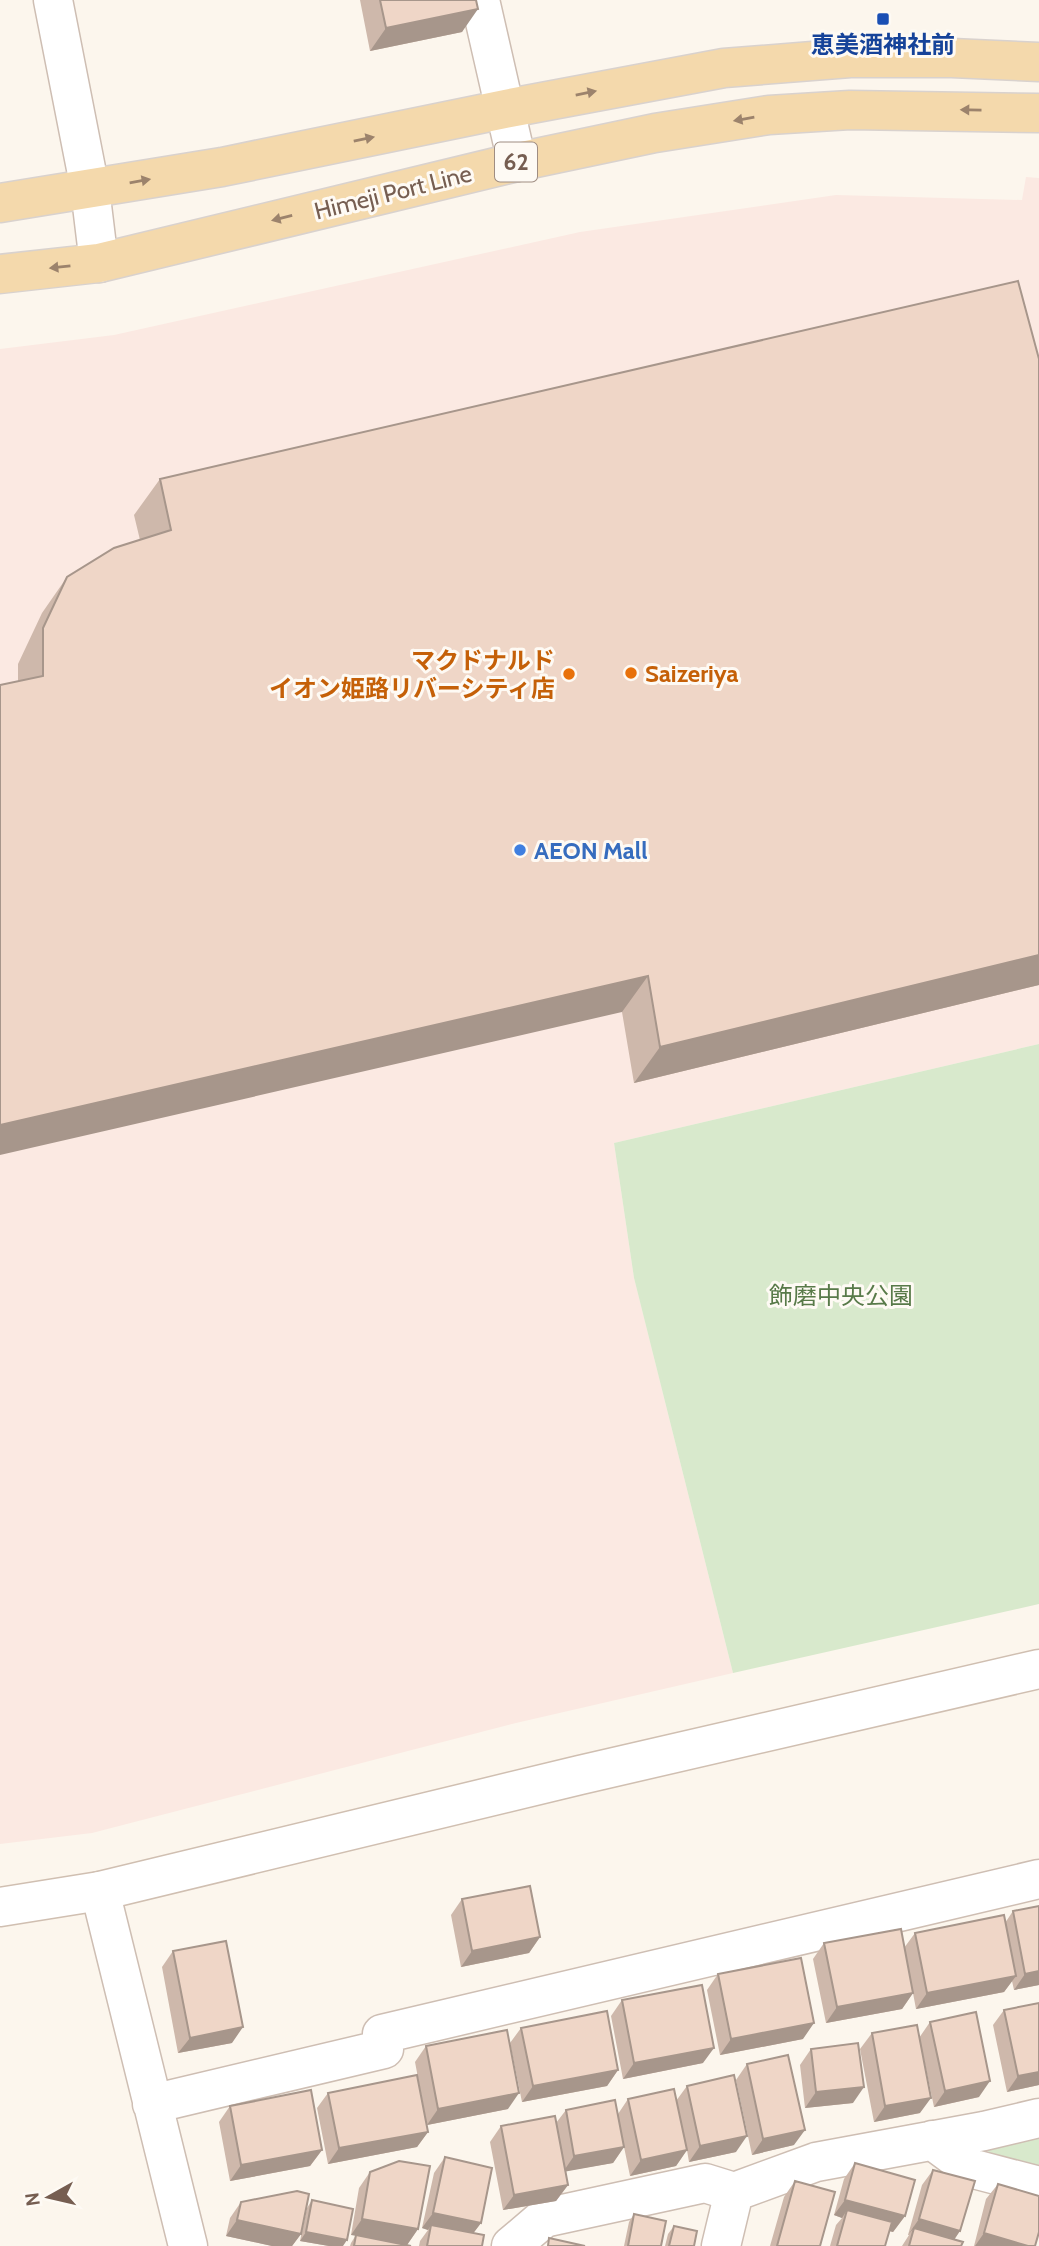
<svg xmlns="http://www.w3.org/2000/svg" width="1039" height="2246" font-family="Cabin,'Noto Sans JP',sans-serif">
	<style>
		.commercial { fill: #fbe9e2 }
		.green { fill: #d8e9cc }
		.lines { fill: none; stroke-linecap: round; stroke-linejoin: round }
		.street-casing { stroke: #cebeb3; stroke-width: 41 }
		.secondary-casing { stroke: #d0bfb1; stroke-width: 41 }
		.primary-casing { stroke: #d9d2ce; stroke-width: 41 }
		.street { stroke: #fff; stroke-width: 38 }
		.secondary { stroke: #fff; stroke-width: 38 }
		.primary { stroke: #f4d9ac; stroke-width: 38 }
		.wall { fill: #ceb8ab }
		.shaded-wall { fill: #a7968b }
		.building { fill: #efd6c7; stroke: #a7968b; stroke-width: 2 }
		.oneway { fill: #9c836c }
		.transit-dot { fill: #1a4fb4; stroke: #fefaf4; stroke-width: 2.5 }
		.food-dot { fill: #e8710a; stroke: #fefaf4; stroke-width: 2.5 }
		.shop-dot { fill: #3f7fe0; stroke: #fefaf4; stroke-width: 2.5 }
		.labels { text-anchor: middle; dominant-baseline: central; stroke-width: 6; stroke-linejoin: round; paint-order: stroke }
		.shield { fill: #fefaf4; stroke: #9f8d82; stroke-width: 2 }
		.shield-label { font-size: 23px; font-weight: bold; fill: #765e51 }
		.transit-label { font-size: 24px; font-weight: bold; fill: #164399; stroke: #fefaf4 }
		.street-label { font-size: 24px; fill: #765e51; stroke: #fefaf4 }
		.food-label { font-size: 24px; font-weight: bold; fill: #c56008; stroke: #fefaf4; text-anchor: end }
		.shop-label { font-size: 24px; font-weight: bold; fill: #366cbe; stroke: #fefaf4; text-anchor: start }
		.park-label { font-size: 24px; fill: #587a49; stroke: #fefaf4 }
	</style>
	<rect width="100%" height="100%" fill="#fcf6ed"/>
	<path class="commercial" d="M 1026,177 L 1039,178 L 1039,1044 L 614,1143 L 634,1278 L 733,1673 L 516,1723 L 92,1833 L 0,1844 L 0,349 L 114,335 L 580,232 L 836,195 L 1022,200 Z"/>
	<path class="green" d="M 1039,1044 L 1039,1604 L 733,1673 L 634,1278 L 614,1143 Z
		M 1039,2136 L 1039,2173 L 1006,2165 L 985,2149 Z"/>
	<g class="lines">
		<g class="street-casing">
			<path id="street" d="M 53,0 L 90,189 L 99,263
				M 480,0 L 517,162
				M 100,1891 L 188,2246
				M 152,2104 L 384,2049 L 382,2034 L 1039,1879
				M 932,2140 L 970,2168 L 1039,2186
				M 511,2246 L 544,2218 L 705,2183 L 734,2192
				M 721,2246 L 734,2192 L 816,2162 L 984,2131 L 1039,2118"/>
		</g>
		<g class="secondary-casing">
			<path id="secondary" d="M 0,1907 L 100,1891 L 580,1775 L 1039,1669"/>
		</g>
		<g class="primary-casing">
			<path id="primary" d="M 0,203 L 222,167 L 505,109 L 724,68 L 850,58 L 952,58 L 1039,62
				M 0,274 L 99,263 L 517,162 L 655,133 L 769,115 L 850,110 L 1039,113"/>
		</g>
		<use href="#street" class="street"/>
		<use href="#secondary" class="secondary"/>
		<use href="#primary" class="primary"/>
	</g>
	<path class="wall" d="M 360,0 L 476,0 L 462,32 L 370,51 Z
		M 160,479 L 1039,985 L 634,1083 L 622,1012 L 18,681 L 18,664 L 42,613 L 67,577 L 140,540 L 134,515 Z
		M 462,1899 L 540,1937 L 529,1953 L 461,1967 L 451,1915 Z
		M 1013,1911 L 1039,1985 L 1014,1990 L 1012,1981 L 1004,1992 L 916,2009 L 913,1993 L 902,2009 L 826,2023 L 813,1959 L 824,1943 L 904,1948 L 915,1933 L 1005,1923 Z
		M 173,1951 L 232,2043 L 178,2053 L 162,1967 Z
		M 718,1974 L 803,2039 L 720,2055 L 707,1990 Z
		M 622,2000 L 703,2063 L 623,2079 L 611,2016 Z
		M 1039,2003 L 1039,2085 L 1007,2092 L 993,2025 L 1004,2010 Z
		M 930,2022 L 979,2097 L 934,2107 L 921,2045 L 920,2113 L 874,2122 L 860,2049 L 872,2033 L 919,2038 Z
		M 521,2028 L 618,2070 L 607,2086 L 522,2102 L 510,2043 Z
		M 426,2046 L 508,2109 L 427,2125 L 415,2062 Z
		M 811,2049 L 853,2103 L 805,2108 L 800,2065 Z
		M 747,2064 L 794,2145 L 752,2155 L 736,2080 Z
		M 687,2086 L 736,2152 L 689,2162 L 687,2150 L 676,2166 L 630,2176 L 623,2142 L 624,2147 L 613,2163 L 565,2171 L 568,2185 L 556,2201 L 503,2210 L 490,2142 L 501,2126 L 556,2123 L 566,2110 L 618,2114 L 628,2099 L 676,2101 Z
		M 328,2093 L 428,2132 L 417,2147 L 328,2164 L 317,2108 Z
		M 230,2106 L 322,2150 L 310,2166 L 230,2181 L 219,2122 Z
		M 445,2157 L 481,2223 L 473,2233 L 482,2246 L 419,2246 L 420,2241 L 428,2230 L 422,2228 L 434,2173 Z
		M 855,2163 L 905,2216 L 893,2232 L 889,2231 L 885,2246 L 830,2246 L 836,2225 L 842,2218 L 834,2215 L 844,2179 Z
		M 933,2170 L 955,2239 L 961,2246 L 902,2246 L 909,2235 L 908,2235 L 922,2185 Z
		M 370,2172 L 418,2229 L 407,2245 L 411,2246 L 350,2246 L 351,2243 L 356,2235 L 351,2235 L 359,2188 Z
		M 795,2181 L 820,2246 L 770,2246 L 784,2197 Z
		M 998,2184 L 1035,2246 L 974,2246 L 986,2199 Z
		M 312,2200 L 343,2246 L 329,2246 L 300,2241 L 307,2208 Z
		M 241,2202 L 301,2234 L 292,2246 L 272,2246 L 226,2236 L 230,2218 Z
		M 634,2214 L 661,2246 L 624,2246 L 629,2222 Z
		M 674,2226 L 694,2246 L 665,2246 L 668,2234 Z"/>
	<path class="shaded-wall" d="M 478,9 L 462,32 L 370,51 L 386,28 Z
		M 1039,955 L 1039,985 L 634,1083 L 660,1047 Z
		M 648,976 L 622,1012 L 0,1155 L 0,1125 Z
		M 540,1937 L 529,1953 L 461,1967 L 472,1951 Z
		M 1039,1971 L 1039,1985 L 1014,1990 L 1025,1974 Z
		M 1016,1976 L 1004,1992 L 916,2009 L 927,1993 Z
		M 913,1993 L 902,2009 L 826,2023 L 837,2007 Z
		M 814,2023 L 803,2039 L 720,2055 L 731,2039 Z
		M 243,2027 L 232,2043 L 178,2053 L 190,2038 Z
		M 714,2048 L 703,2063 L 623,2079 L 634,2063 Z
		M 618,2070 L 607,2086 L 522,2102 L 533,2086 Z
		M 1039,2072 L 1039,2085 L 1007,2092 L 1018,2076 Z
		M 990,2081 L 979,2097 L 934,2107 L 945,2091 Z
		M 864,2087 L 853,2103 L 805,2108 L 816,2092 Z
		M 519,2093 L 508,2109 L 427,2125 L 438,2109 Z
		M 931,2098 L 920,2113 L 874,2122 L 885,2106 Z
		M 805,2130 L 794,2145 L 752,2155 L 763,2139 Z
		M 428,2132 L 417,2147 L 328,2164 L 339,2148 Z
		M 747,2136 L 736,2152 L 689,2162 L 700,2146 Z
		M 624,2147 L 613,2163 L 563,2172 L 574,2156 Z
		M 322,2150 L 310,2166 L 230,2181 L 241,2165 Z
		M 687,2150 L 676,2166 L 630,2176 L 641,2160 Z
		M 568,2185 L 556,2201 L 503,2210 L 514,2195 Z
		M 845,2200 L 905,2216 L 893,2232 L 845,2218 L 847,2210 L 842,2218 L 834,2215 Z
		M 433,2213 L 481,2223 L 469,2239 L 431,2225 L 428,2230 L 422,2228 Z
		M 362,2219 L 418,2229 L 407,2245 L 351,2235 Z
		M 919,2219 L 960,2231 L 950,2246 L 914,2228 L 908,2235 Z
		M 237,2220 L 301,2234 L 292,2246 L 272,2246 L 226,2236 Z
		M 306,2232 L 347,2240 L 343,2246 L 329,2246 L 300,2241 Z
		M 984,2233 L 1028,2246 L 975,2246 Z"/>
	<path class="building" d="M 380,0 L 476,0 L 478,9 L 386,28 Z
		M 1018,281 L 1039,359 L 1039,955 L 660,1047 L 648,976 L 0,1125 L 0,685 L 43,676 L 43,628 L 67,577 L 114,548 L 171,530 L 160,479 Z
		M 530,1886 L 540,1937 L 472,1951 L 462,1899 Z
		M 1039,1906 L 1039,1971 L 1025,1974 L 1013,1911 Z
		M 1004,1915 L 1016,1976 L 927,1993 L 915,1933 Z
		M 901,1929 L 913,1993 L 837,2007 L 824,1943 Z
		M 226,1941 L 243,2027 L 190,2038 L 173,1951 Z
		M 801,1958 L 814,2023 L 731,2039 L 718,1974 Z
		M 702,1985 L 714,2048 L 634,2063 L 622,2000 Z
		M 1039,2003 L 1039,2072 L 1018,2076 L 1004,2010 Z
		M 607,2011 L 618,2070 L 533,2086 L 521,2028 Z
		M 976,2012 L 990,2081 L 945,2091 L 930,2022 Z
		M 917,2025 L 931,2098 L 885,2106 L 872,2033 Z
		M 507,2030 L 519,2093 L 438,2109 L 426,2046 Z
		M 858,2043 L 864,2087 L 816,2092 L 811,2049 Z
		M 788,2055 L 805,2130 L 763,2139 L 747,2064 Z
		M 417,2075 L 428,2132 L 339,2148 L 328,2093 Z
		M 734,2075 L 747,2136 L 700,2146 L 687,2086 Z
		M 674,2089 L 687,2150 L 641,2160 L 628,2099 Z
		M 311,2090 L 322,2150 L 241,2165 L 230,2106 Z
		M 615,2100 L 624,2147 L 574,2156 L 566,2110 Z
		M 555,2116 L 568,2185 L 514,2195 L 501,2126 Z
		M 445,2157 L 492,2168 L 481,2223 L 433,2213 Z
		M 399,2161 L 430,2166 L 418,2229 L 362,2219 L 370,2172 Z
		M 855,2163 L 915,2180 L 905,2216 L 845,2200 Z
		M 933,2170 L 975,2181 L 960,2231 L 919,2219 Z
		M 795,2181 L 835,2192 L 820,2246 L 777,2246 Z
		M 998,2184 L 1039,2196 L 1039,2232 L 1035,2246 L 1028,2246 L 984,2233 Z
		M 297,2191 L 309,2194 L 301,2234 L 237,2220 L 241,2202 Z
		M 312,2200 L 353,2209 L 347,2240 L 306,2232 Z
		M 847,2210 L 892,2222 L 885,2246 L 837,2246 Z
		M 634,2214 L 666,2221 L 661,2246 L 628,2246 Z
		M 431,2225 L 484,2235 L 482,2246 L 427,2246 Z
		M 674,2226 L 697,2231 L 694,2246 L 669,2246 Z
		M 914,2228 L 963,2242 L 961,2246 L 909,2246 Z
		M 356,2235 L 411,2246 L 354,2246 Z
		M 549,2238 L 585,2246 L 548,2246 Z"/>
	<defs><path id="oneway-solid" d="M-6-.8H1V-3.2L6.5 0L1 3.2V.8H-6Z" transform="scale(1.75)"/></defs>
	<g class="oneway">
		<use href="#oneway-solid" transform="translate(586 93) rotate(-11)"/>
		<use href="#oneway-solid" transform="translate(971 110) rotate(-179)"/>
		<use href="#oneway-solid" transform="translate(744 119) rotate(170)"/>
		<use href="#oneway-solid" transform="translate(364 139) rotate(-12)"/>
		<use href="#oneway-solid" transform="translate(140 181) rotate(-10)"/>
		<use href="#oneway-solid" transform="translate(282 218) rotate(166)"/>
		<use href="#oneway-solid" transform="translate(60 267) rotate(174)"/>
	</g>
	<rect class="transit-dot" x="876" y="12" width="14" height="14" rx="3.5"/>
	<g class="food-dot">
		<circle cx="631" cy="673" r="7"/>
		<circle cx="569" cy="674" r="7"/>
	</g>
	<circle class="shop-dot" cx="520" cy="850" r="7"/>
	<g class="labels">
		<rect class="shield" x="495" y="142.5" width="42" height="39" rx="5"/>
		<g class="shield-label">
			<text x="516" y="162">62</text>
		</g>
		<g class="transit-label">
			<text x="883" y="44">恵美酒神社前</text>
		</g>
		<g class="street-label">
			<text transform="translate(393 192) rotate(-14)">Himeji Port Line</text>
		</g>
		<g class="food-label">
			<text x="555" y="660">マクドナルド<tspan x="555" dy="28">イオン姫路リバーシティ店</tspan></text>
			<text x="645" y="673" text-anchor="start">Saizeriya</text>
		</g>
		<g class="shop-label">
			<text x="534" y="850">AEON Mall</text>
		</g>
		<g class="park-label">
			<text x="841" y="1295">飾磨中央公園</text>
		</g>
	</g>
	<g transform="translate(49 2197) rotate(262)" stroke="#fefaf4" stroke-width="5" paint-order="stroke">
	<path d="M0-5L12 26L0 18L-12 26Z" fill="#765e51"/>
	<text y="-10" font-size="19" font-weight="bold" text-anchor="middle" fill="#765e51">N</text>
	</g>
</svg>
